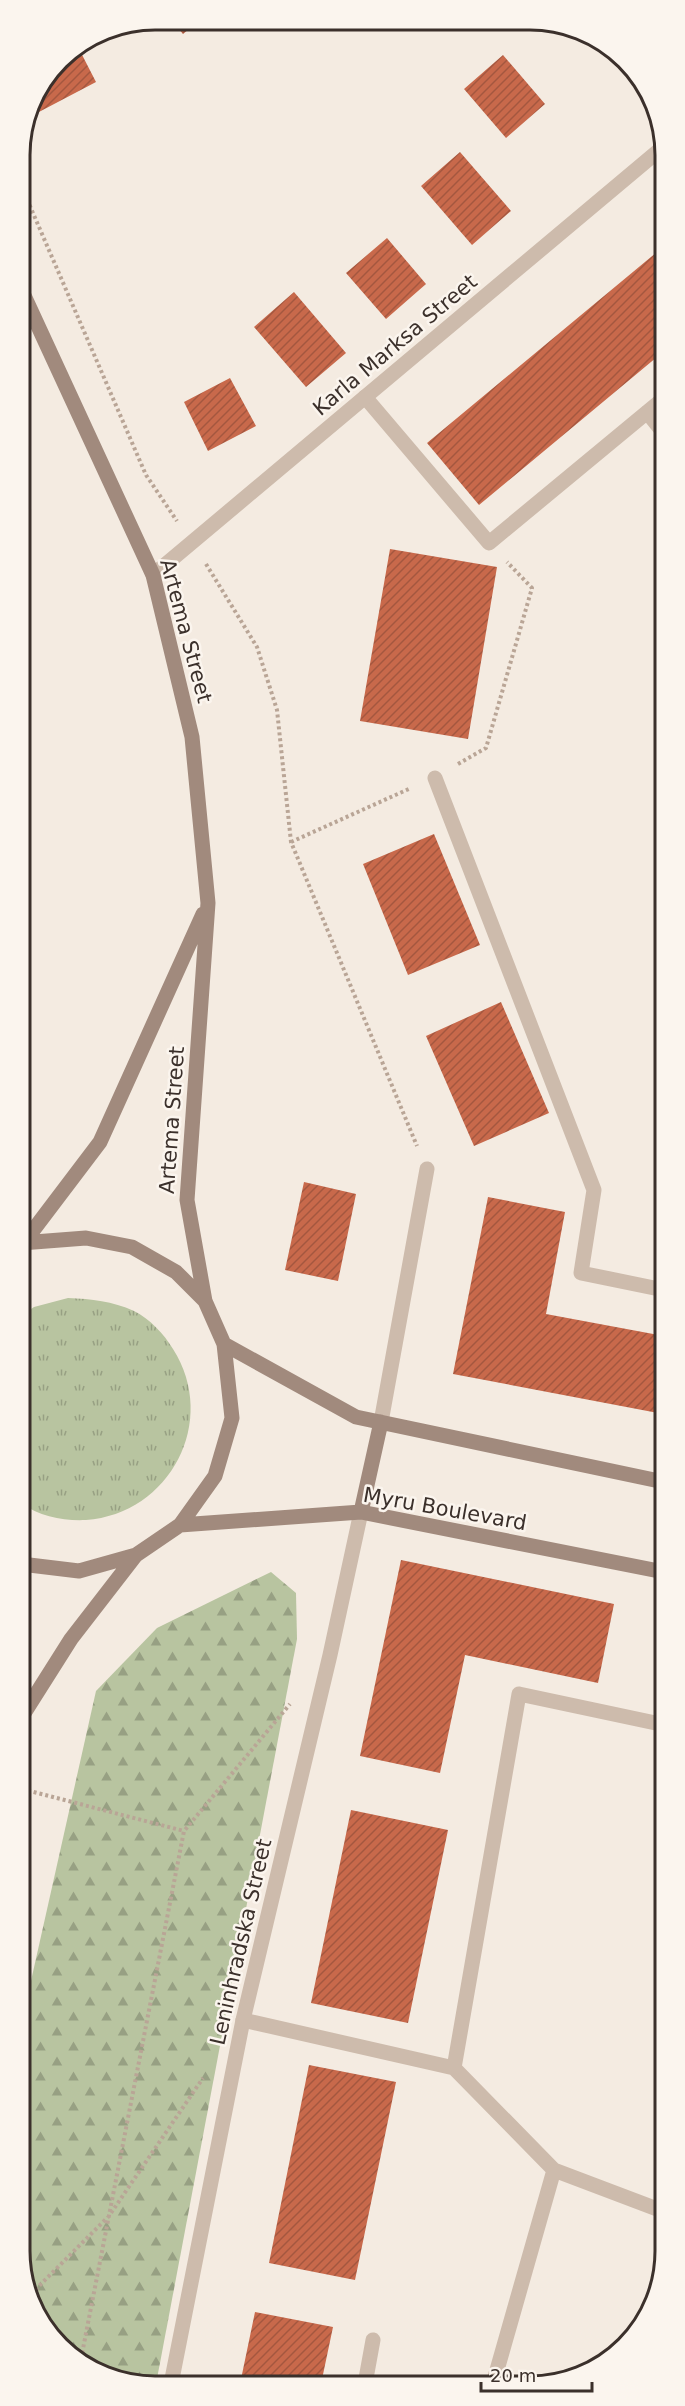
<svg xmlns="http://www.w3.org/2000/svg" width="685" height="2406" font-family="'DejaVu Sans',sans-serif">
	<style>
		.grass { fill: url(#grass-tufts) }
		.forest { fill: url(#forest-firs) }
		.building { fill: url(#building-hatch) }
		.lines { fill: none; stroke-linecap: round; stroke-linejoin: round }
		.path { stroke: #b9a596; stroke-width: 4; stroke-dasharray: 3 3; stroke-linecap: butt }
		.lane { stroke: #cdbbac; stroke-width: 15 }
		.street { stroke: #cdbbac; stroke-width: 15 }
		.secondary { stroke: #a18a7d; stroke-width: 15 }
		.labels { text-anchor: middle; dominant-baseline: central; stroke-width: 5; stroke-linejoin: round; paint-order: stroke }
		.street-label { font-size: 21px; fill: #3b302b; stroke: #fbf5ee }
		.rim { fill: none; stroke: #3b302b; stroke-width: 3 }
	</style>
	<defs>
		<pattern id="grass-tufts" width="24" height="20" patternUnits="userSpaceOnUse" patternTransform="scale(1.5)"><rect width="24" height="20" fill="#b8c4a0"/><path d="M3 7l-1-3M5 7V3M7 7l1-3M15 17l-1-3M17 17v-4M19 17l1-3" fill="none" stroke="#97a083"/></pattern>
		<pattern id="forest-firs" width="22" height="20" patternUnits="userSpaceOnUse" patternTransform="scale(1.5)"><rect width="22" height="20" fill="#b8c4a0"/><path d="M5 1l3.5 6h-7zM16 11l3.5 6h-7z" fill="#97a083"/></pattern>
		<pattern id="building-hatch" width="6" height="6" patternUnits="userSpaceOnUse" patternTransform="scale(1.5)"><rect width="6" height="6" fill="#c8694b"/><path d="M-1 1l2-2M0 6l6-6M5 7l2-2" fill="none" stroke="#a4573f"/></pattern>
	</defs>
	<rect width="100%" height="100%" fill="#f4ebe1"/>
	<path class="grass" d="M 68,1298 C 92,1299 112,1301 134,1311 C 150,1319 164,1334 173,1349 C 219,1421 170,1514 86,1520 C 64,1521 40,1517 21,1503 L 21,1316 L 34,1307 Z"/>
	<path class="forest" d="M 271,1572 L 296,1593 L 297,1639 L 156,2384 L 128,2384 L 59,2347 L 22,2277 L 22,2021 L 96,1691 L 157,1628 Z"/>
	<path class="building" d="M 171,20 L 200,20 L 183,34 Z
		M 78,47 L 96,82 L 37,113 L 31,101 L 59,59 Z
		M 503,55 L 545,104 L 506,138 L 464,89 Z
		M 460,152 L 511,211 L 472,245 L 421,186 Z
		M 387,238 L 426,284 L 386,319 L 346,273 Z
		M 663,247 L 663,352 L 479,505 L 427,443 Z
		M 294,292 L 346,353 L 306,387 L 254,327 Z
		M 230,378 L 256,426 L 208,451 L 184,402 Z
		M 390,549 L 497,567 L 468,739 L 360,721 Z
		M 434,834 L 480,945 L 408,975 L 363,864 Z
		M 501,1002 L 549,1113 L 474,1146 L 426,1036 Z
		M 304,1182 L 356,1194 L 338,1281 L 285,1270 Z
		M 488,1197 L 565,1212 L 546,1314 L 664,1336 L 664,1378 L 658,1413 L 453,1374 Z
		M 401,1560 L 614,1604 L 598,1683 L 465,1655 L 440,1773 L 360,1756 Z
		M 351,1810 L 448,1830 L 408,2023 L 311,2003 Z
		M 309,2065 L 396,2082 L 355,2280 L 269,2263 Z
		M 255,2312 L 333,2327 L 321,2384 L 240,2384 Z"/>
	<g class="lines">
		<path class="path" d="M 20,183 L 146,475 L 177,521
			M 206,564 L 257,647 L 277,710 L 291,842 L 417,1146
			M 458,764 L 486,748 L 532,588 L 507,562
			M 291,842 L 411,788
			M 22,1789 L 184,1831
			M 31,2294 L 109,2216 L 203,2078
			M 81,2359 L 184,1831 L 290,1704"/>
		<path class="lane" d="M 365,397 L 489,543 L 663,399
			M 647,412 L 663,432
			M 435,778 L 594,1190 L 581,1273 L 664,1290
			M 381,1422 L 427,1169
			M 660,1481 L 664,1458
			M 243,2020 L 454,2068 L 519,1694 L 665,1725
			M 454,2068 L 554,2170 L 493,2384
			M 554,2170 L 665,2212
			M 365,2384 L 373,2340"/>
		<path class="street" d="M 153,575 L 663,147
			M 171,2384 L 243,2020 L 330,1655 L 361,1512"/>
		<path class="secondary" d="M 20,287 L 153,575 L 192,737 L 208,903 L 187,1200 L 205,1301
			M 25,1241 L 100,1142 L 203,914
			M 21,1243 L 86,1238 L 132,1247 L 176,1272 L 205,1301 L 224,1344 L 232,1418 L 215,1476 L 180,1525 L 136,1555 L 71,1639 L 21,1718
			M 224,1344 L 356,1417 L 664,1482
			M 361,1512 L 381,1422
			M 180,1525 L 361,1512 L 664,1572
			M 21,1564 L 79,1571 L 136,1555"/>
	</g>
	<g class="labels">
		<g class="street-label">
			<text transform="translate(395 345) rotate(-40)">Karla Marksa Street</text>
			<text transform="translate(186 631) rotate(75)">Artema Street</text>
			<text transform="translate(172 1120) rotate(-86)">Artema Street</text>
			<text transform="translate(445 1509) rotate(10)">Myru Boulevard</text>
			<text transform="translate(241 1942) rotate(-77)">Leninhradska Street</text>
		</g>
	</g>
	<path d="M0 0H685V2406H0ZM155 30H530A125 125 0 0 1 655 155V2251A125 125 0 0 1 530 2376H155A125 125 0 0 1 30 2251V155A125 125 0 0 1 155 30Z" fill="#fbf5ee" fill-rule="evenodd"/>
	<path class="rim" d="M155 30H530A125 125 0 0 1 655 155V2251A125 125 0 0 1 530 2376H155A125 125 0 0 1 30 2251V155A125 125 0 0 1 155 30Z"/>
	<path d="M481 2382v9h111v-9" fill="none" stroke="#3b302b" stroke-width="3"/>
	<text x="490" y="2382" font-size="18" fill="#3b302b" stroke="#fbf5ee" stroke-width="4.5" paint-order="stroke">20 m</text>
</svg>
